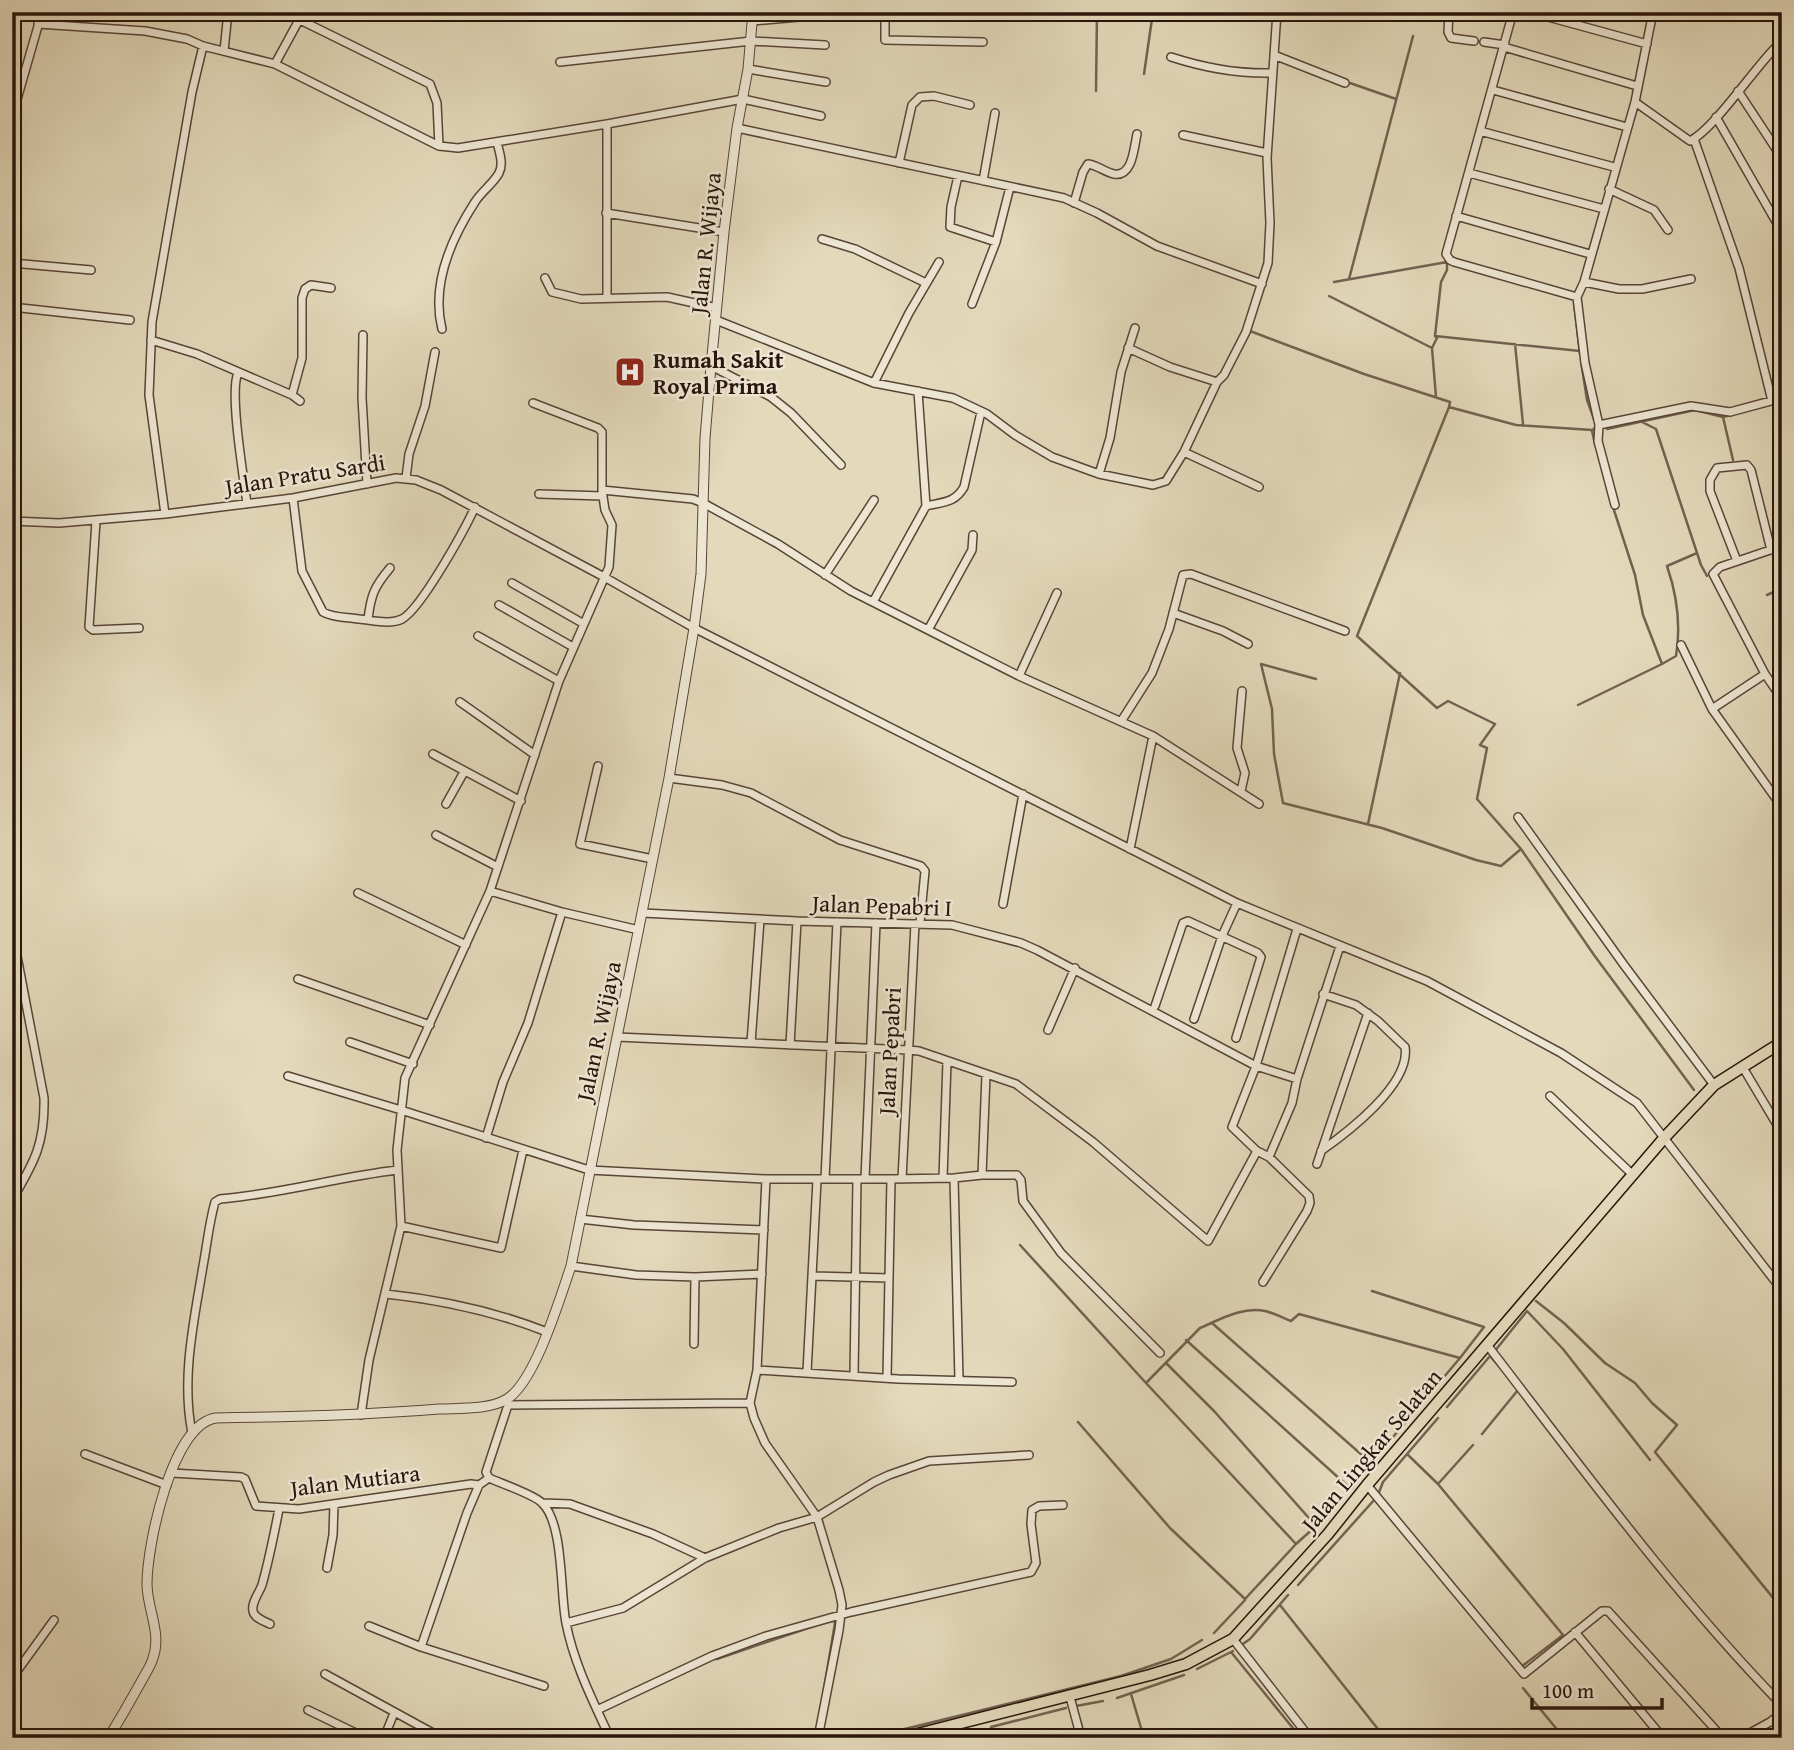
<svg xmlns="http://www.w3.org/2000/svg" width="1794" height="1750" font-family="'Gentium Book Plus',serif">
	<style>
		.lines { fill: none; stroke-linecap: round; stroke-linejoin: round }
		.stream { stroke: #736251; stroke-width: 2.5 }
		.minor-casing { stroke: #584537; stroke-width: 10 }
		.tertiary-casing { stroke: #584537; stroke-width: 11 }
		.trunk-casing { stroke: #29140b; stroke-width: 13 }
		.minor { stroke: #ede6d3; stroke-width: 7 }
		.tertiary { stroke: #ede6d3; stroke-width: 9 }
		.trunk { stroke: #e3d9bb; stroke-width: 10 }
		.labels { text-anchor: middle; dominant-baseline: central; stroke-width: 5; stroke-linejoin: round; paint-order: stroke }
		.street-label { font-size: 23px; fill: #29140b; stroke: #ede6d3 }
		.poi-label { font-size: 23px; font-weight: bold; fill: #29140b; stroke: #ede6d3; text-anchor: start }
	</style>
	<rect width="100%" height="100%" fill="#e3d9bb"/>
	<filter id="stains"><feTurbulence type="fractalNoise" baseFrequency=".00286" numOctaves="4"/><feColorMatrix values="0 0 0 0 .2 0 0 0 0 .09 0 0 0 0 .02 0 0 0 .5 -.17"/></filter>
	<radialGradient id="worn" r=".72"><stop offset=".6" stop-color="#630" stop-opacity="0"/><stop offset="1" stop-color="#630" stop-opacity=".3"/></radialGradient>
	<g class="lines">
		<path class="stream" d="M 1144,74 L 1153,12
			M 1350,83 L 1396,99
			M 1096,91 L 1097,12
			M 1349,279 L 1413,36
			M 1334,282 L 1447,262
			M 1329,296 L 1432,348
			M 1574,302 L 1580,354
			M 1250,331 L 1364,374 L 1450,402 L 1449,407 L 1516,425 L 1592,430
			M 1435,336 L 1580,351
			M 1515,344 L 1523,424
			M 1581,361 L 1587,400 L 1594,419
			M 1436,397 L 1432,348 L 1437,338 L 1435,336 L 1441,282 L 1447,270 L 1447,261
			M 1723,417 L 1733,460
			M 1642,422 L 1656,429 L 1701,565 L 1707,576
			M 1607,429 L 1695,410 L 1723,417 L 1731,415
			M 1595,444 L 1592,431 L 1597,425
			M 1767,595 L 1782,588
			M 1662,664 L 1676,656 C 1681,626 1677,595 1667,566 L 1697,553
			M 1316,679 L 1261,664 L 1272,709 L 1274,754 L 1283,803 L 1382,828 L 1476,860 L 1501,866 L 1521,849 L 1477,799 L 1487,748 L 1480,745 L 1495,724 L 1448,701 L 1437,708 L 1357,636 L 1449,407
			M 1578,705 L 1662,664 L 1643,615 L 1635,575 L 1612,504
			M 1368,824 L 1400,673
			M 1521,849 L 1594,955 L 1694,1090
			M 1020,1245 L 1146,1383
			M 1372,1291 L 1484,1327 L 1460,1358
			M 1536,1301 L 1564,1323 L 1605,1363 L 1635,1383 L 1652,1403 L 1677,1425 L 1655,1452 L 1782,1609
			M 1186,1340 L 1351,1489 L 1371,1463
			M 1494,1352 L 1527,1311 L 1563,1349 L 1650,1460
			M 1490,1356 L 1504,1372
			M 1166,1363 L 1214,1411 L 1316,1526 L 1296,1544
			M 1447,1407 L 1490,1356
			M 1078,1422 L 1170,1528 L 1245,1599 L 1296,1544 L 1146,1383 L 1200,1328 C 1219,1320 1243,1306 1265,1311 C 1274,1313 1283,1318 1291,1321 L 1299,1314 L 1460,1358 L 1371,1463 L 1212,1323
			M 1482,1434 L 1518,1390
			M 1407,1454 L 1438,1484 L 1563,1635 L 1521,1667
			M 1438,1484 L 1473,1445
			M 1378,1495 L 1383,1482 L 1438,1418
			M 1298,1585 L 1375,1499
			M 1280,1605 L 1385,1738
			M 1214,1633 L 1245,1600
			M 1240,1646 L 1250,1639 L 1288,1595
			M 1231,1652 L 1301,1738
			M 717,1659 L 820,1624
			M 1197,1669 L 1233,1651
			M 1523,1688 L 1564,1738
			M 824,1689 L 835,1623 L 833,1620
			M 1131,1694 L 1144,1738
			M 1117,1698 L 1184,1675
			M 991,1727 L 1066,1708
			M 868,1738 L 1121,1676 L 1171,1659 L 1202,1640
			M 948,1738 L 977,1730
			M 1085,1738 L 1076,1706 L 1103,1701"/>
		<g class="minor-casing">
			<path id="minor" d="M 284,12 L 430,84 L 437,103 L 439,146
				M 885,12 L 885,40 L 983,42
				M 1347,12 L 1366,14
				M 1449,12 L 1448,32 L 1451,38 L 1474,41
				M 1513,12 L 1446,254 L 1450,260 L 1454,262 L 1577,297
				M 1530,12 L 1647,44
				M 753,21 L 857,12
				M 38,24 L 145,31 L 187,39 L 203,46 L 275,64 L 439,146 L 458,148 L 607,124 L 743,99 L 821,116
				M 1484,42 L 1505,45
				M 1504,47 L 1637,86
				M 224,51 L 228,12
				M 1274,55 L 1345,83
				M 1171,57 C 1205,68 1237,74 1272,73
				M 560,62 L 751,41 L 825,45
				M 275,64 L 299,20
				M 748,69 L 826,82
				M 1493,90 L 1627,127
				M 1738,91 L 1782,158
				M 1635,102 L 1690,141 C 1714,129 1753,70 1775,48 L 1782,49
				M 12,117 L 42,12
				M 1716,117 L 1782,232
				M 607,124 L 607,297
				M 737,128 L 1064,198 L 1097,213 L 1157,246 L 1262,284
				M 1480,131 L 1614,167
				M 1183,135 L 1267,153
				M 1694,139 L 1739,268 L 1772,401
				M 899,163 L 912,105 L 920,97 L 934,96 L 970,105
				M 1469,173 L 1604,209
				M 958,176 L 951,207 L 950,227 L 996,242
				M 983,181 L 995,113
				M 1609,189 L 1654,210 L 1668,230
				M 1074,203 L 1083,172 L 1088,164 C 1097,165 1105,172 1114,174 C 1133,177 1134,147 1137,134
				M 606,213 L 724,232
				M 1456,216 L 1590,254
				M 822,239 L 855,249 L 926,283
				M 12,263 L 91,270
				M 545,278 L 552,292 L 581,299 L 667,297 L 717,308
				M 1584,282 L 1619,289 L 1642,289 L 1691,279
				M 972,304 L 996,242 L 1010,187
				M 12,307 L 130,320
				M 716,320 L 874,383 L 953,398 L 987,414 L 1015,435 L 1052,457 L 1099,474 L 1153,485 L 1166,481 L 1184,452 L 1217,382 L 1224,375 L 1246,332 L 1268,263 L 1270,223 L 1267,158 L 1277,12
				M 442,329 C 431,285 451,239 475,202 C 481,192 493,184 499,173 C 504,163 499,152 497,142
				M 363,335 L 362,398 L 367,484
				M 151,340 L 197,354 L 292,395 L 300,401
				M 1128,348 L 1170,367 L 1217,382
				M 711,366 L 771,397 L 791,413 L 841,465
				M 238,373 C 229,392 244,479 247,504
				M 874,383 L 909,313 L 939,262
				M 292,395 L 302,358 L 302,298 L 305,289 L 311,285 L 331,288
				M 1599,425 L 1585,363 L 1577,297 L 1584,282 L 1635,102 L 1653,12
				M 1184,452 L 1259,487
				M 1099,474 L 1110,438 L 1121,372 L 1135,328
				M 406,478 L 409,454 L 425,406 L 435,352
				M 602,490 L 693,499 L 703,503 L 778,544 L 851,591 L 1019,676 L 1153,736 L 1259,804
				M 539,494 L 603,496
				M 293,498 L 302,571 L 323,612 C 333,618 347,617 359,619 C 372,620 390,625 402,619 C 421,609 465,529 475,507
				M 1615,505 L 1598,441 L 1599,425 L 1691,406 L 1730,412 L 1782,398
				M 926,506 C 943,502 955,503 964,487 L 981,412
				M 165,514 L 149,395 L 152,322 L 192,92 L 203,46
				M 12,521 L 59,523 L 165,514 L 293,498 L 396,478 L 416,480 L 441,490 L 606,578 L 694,628 L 1237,903 L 1427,981 L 1561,1053 L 1637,1103 L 1782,1290
				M 96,521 L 89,627 L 93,630 L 139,628
				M 1782,546 L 1720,567 L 1713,574 L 1765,674 L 1782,699
				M 1737,561 L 1710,491 L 1710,480 L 1717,468 L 1747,465 L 1751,470 L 1771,550
				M 825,575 L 874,500
				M 512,583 L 584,624
				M 873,602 L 926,506 L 918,391
				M 499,605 L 573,647
				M 1173,613 L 1223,631 L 1248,644
				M 368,619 C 371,595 374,587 390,568
				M 928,630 L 972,550 L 973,535
				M 478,636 L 559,681
				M 1681,645 L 1712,709 L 1782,807
				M 1019,676 L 1057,593
				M 460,702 L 535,755
				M 1712,709 L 1765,674
				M 1122,720 L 1152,673 L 1169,629 L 1183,575 L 1191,574 L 1345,631
				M 433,754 L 521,801
				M 598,766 L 580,844 L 653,859
				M 669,778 L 722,785 L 751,793 L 840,840 L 921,866 L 925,871 L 920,923
				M 1241,791 L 1245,773 L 1237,748 L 1242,691
				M 446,804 L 464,772
				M 1518,817 L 1624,965 L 1714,1085
				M 436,835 L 498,867
				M 1130,849 L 1153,736
				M 490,891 L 562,912 L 639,930
				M 358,893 L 466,945
				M 1003,904 L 1023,794
				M 643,913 L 797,921 L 952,925 L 1021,943 L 1037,950 L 1256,1066 L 1297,1079
				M 12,930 L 44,1098 C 45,1143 35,1161 12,1200
				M 298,979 L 430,1025
				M 1155,1006 L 1183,923 L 1188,921 L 1258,953 L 1261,957 L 1236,1038
				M 1194,1019 L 1222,936 L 1237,903
				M 1048,1030 L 1075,968
				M 617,1037 L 908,1050 L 919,1051 L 1016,1084 L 1093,1142 L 1208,1241 L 1257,1151
				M 350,1042 L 413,1064
				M 751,1043 L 760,920
				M 790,1045 L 797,921
				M 1742,1066 L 1782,1133
				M 288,1076 L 401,1110 L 589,1170 L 766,1179 L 891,1179 L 954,1178 L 982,1175 L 1017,1175 L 1021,1180 L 1023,1201 L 1061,1253 L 1160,1353
				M 1550,1096 L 1633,1175
				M 486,1138 L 503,1082 L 528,1023 L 562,912
				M 1321,1151 C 1348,1132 1411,1084 1405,1047 L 1378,1021 L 1356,1005 L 1323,994
				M 1269,1157 L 1292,1103 L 1297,1079 L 1340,946
				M 1317,1164 L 1368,1013
				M 982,1175 L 986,1075
				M 943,1178 L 947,1062
				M 954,1178 L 959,1380
				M 766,1179 L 757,1370 L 750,1403 L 754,1418 L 765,1443 L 817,1517 L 839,1590 L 842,1605 L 839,1630 L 818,1738
				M 825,1179 L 837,922
				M 865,1179 L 876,923
				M 902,1179 L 915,924
				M 580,1219 L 634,1225 L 764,1230
				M 401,1226 L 501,1248 L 523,1150
				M 571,1266 L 636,1275 L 695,1277 L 762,1274
				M 814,1276 L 889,1278
				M 1263,1282 L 1307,1211 L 1310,1203 L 1309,1196 L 1269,1157 L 1257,1151 L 1232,1127 L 1256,1066 L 1297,929
				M 386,1294 C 442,1300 494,1311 547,1332
				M 694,1344 L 695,1277
				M 1488,1346 C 1582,1468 1674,1594 1782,1705
				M 757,1370 L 898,1379 L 1012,1382
				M 807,1372 L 817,1180
				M 854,1376 L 857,1179
				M 887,1378 L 891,1179
				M 506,1400 L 508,1405 L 486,1472 L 489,1478 C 500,1483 535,1495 542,1503 C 564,1523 560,1594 566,1623 C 574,1664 593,1701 610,1738
				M 508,1405 L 750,1403
				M 361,1415 L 369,1360 L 401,1226 L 397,1150 L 405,1078 L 490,891 L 559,681 L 609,567 L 612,525 L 605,510 L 602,490 L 602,432 L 598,428 L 533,403
				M 192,1433 C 181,1378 194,1321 203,1266 C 207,1245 209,1223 215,1202 L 220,1199 C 280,1194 338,1177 397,1170
				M 85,1454 L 167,1485
				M 172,1473 L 241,1477 L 245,1479 L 256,1506 L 299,1509 L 471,1484 L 479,1485
				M 1367,1485 L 1524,1674 L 1602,1611 L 1608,1611 L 1723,1738
				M 542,1503 L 570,1504 L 653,1534 L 705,1558
				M 327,1568 L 333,1535 L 334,1504
				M 566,1623 L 623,1608 L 705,1558 L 779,1528 L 817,1517 L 874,1482 L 889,1475 L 929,1461 L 1029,1455
				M 270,1624 C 264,1621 254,1618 253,1611 C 251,1603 259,1593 262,1585 C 269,1560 274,1535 279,1509
				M 369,1626 L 421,1647 L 544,1686
				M 1575,1632 L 1663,1738
				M 1233,1639 L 1310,1738
				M 421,1647 L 467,1513 L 479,1485 L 489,1478
				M 325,1674 L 442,1738
				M 12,1678 L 54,1620
				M 1070,1697 L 1081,1738
				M 308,1710 L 366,1738
				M 597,1710 L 712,1656 L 766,1636 L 851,1612 L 1031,1572 L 1036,1563 L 1031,1524 L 1032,1510 L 1039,1506 L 1063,1505
				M 384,1738 L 394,1713
				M 1741,1738 L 1770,1722 L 1782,1713"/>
		</g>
		<g class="tertiary-casing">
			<path id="tertiary" d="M 108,1738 C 120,1720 130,1701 141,1682 C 145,1674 151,1666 153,1658 C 162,1633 147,1609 147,1584 C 147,1545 172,1424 216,1418 C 291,1417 365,1415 439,1409 C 460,1408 489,1410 507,1399 C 535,1382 560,1298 571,1266 L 669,778 L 694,628 L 701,574 L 705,438 L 711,366 L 724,232 L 737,128 L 748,69 L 753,12"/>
		</g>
		<g class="trunk-casing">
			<path id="trunk" d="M 902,1738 L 1150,1675 L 1186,1664 L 1233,1639 L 1328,1534 L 1367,1485 L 1665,1137 L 1714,1085 L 1782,1042"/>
		</g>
		<use href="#minor" class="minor"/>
		<use href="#tertiary" class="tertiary"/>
		<use href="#trunk" class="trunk"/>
	</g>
	<defs>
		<g id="hospital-square" transform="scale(1.575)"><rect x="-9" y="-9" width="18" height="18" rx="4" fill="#8f2418" stroke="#ede6d3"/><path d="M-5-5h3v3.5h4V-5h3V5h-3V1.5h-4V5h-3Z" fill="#fff"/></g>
	</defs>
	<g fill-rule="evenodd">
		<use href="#hospital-square" x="630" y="372"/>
	</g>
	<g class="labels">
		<g class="street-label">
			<text transform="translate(705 243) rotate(-84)">Jalan R. Wijaya</text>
			<text transform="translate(305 474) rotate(-9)">Jalan Pratu Sardi</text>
			<text transform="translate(882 905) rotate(2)">Jalan Pepabri I</text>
			<text transform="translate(598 1031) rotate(-78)">Jalan R. Wijaya</text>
			<text transform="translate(889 1051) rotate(-87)">Jalan Pepabri</text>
			<text transform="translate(1371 1450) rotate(-50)">Jalan Lingkar Selatan</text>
			<text transform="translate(355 1480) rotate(-7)">Jalan Mutiara</text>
		</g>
		<g class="poi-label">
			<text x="653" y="359">Rumah Sakit<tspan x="653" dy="26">Royal Prima</tspan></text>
		</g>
	</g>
	<rect width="1794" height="1750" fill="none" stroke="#e3d9bb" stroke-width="42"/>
	<rect x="14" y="14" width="1766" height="1722" fill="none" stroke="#29140b" stroke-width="3.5"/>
	<rect x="21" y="21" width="1752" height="1708" fill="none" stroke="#29140b" stroke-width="2"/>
	<path d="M1532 1698v10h130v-10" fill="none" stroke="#29140b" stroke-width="3.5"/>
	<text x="1542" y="1698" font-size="21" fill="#29140b" stroke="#ede6d3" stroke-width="5" paint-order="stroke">100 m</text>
	<rect width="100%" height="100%" filter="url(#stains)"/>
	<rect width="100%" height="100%" fill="url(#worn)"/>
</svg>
